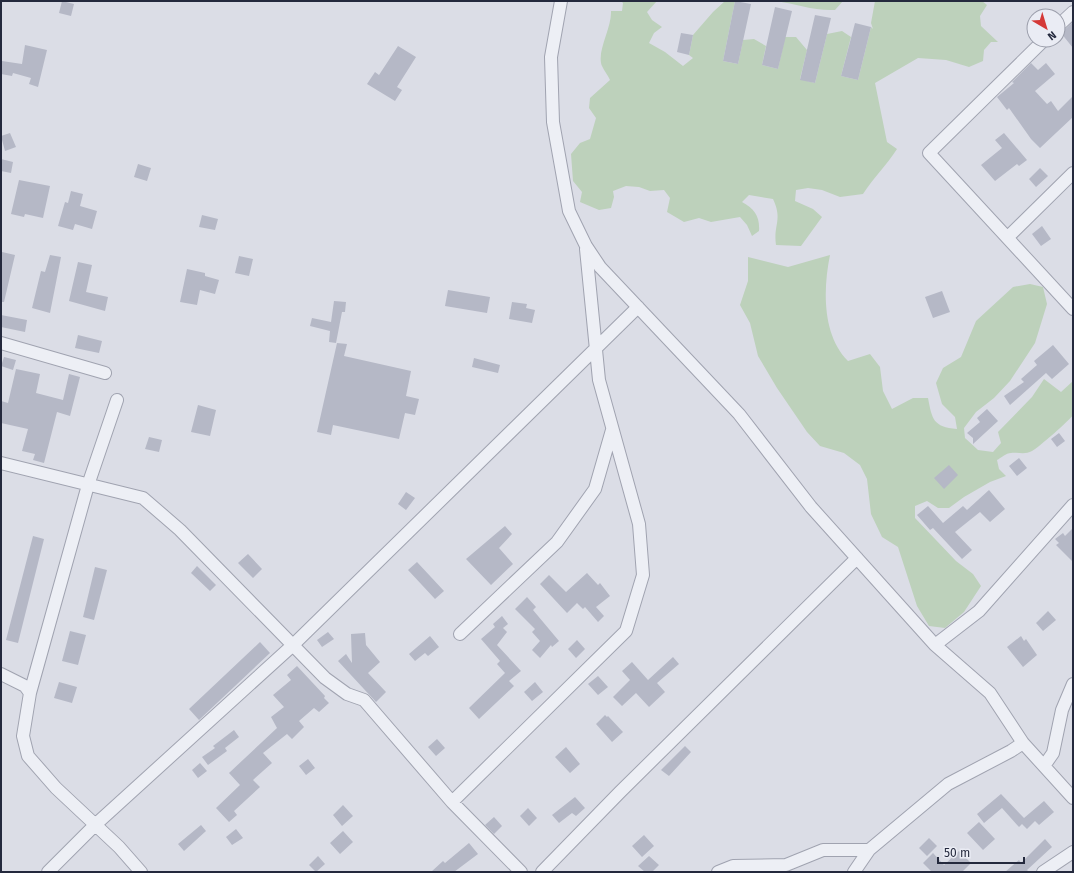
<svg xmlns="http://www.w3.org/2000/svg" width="1074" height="873" font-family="'Fira Sans',sans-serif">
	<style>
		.green { fill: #bdd1bb }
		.building { fill: #b5b8c6 }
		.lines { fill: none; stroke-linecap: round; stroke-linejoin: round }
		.street-casing { stroke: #a0a3b0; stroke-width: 14 }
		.street { stroke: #edeff5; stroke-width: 12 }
	</style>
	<rect width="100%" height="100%" fill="#dbdde6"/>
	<path class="green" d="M 621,1 L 657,1 L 647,12 L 652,20 L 662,27 L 654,33 L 649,43 L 665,52 L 683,66 L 693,58 L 689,55 L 693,35 L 713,12 L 725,1 L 735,1 L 723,61 L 738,64 L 743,40 L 754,39 L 766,46 L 762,65 L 778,69 L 785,37 L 796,37 L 807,50 L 800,79 L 815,83 L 827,34 L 842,31 L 851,37 L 841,76 L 858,80 L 871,27 L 873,29 L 871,23 L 875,1 L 982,1 L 987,5 L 980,16 L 981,26 L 998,42 L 991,42 L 984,50 L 983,61 L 969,67 L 946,60 L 918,58 L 875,83 L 887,142 L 897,149 C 887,165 873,178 863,194 L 840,197 L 822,190 L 808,188 L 796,190 L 795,201 L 813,209 L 822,217 L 801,246 L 776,245 C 773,225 783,220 773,199 L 749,195 L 742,202 C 755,209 760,217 759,231 L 752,236 L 747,225 L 740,217 L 711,222 L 699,218 L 684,222 L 667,212 L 670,198 L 664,190 L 650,191 L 639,187 L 626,186 L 613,191 L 614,197 L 611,208 L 599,210 L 580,202 L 582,192 L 573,181 L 571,154 L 580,143 L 590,139 L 596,118 L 589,108 L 590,98 L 610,80 C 608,75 604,71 602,66 C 596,52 612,28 611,11 L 622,11 L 623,3 Z
		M 776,1 L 843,1 L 835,10 C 814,11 796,4 776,1 Z
		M 830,255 C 823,289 822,335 848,361 L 870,354 L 880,367 L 883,391 L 892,409 L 913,398 L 928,398 C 932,419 933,427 957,429 L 955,417 L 942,404 L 936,383 L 943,368 L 961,357 L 976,321 L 1013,287 L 1030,284 L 1043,287 L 1047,304 L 1035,343 L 1010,381 L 994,398 L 976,412 L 964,428 L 965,438 L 978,450 L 993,452 L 1001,443 L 998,432 L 1032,397 L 1044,379 L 1061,392 L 1073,381 C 1073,391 1074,404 1073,415 C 1072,418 1037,449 1032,451 C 1025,455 1018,452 1011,453 C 1006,453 1001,458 997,460 L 999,469 L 1006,476 L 990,482 L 964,497 L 949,508 L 938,508 L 927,501 L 915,506 L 915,518 L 956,561 L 973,574 L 981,586 L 964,612 L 945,628 L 929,626 L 917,606 L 898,547 L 882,537 L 871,514 L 867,479 L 860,465 L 844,453 L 820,446 L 807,432 L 777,388 L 758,356 L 750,323 L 740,305 L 748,281 L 748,257 L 788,267 Z"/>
	<path class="building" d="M 62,1 L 74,4 L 71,16 L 59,13 Z
		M 735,1 L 751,4 L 738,64 L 723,61 Z
		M 775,7 L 792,11 L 778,69 L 762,65 Z
		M 815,15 L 831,18 L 815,83 L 800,80 Z
		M 1073,22 L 1073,48 L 1061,33 Z
		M 855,23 L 871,27 L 858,80 L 841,76 Z
		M 681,33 L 693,35 L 689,55 L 677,52 Z
		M 25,45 L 47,50 L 38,87 L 29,84 L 31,78 L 13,73 L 12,76 L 1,74 L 2,61 L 22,64 Z
		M 398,46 L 416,57 L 397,87 L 402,90 L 395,101 L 367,84 L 375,72 L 379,75 Z
		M 1031,63 L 1038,70 L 1046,63 L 1055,74 L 1035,91 L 1047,104 L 1051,101 L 1058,111 L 1073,96 L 1073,117 L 1040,148 L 1031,139 L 1009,108 L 1007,110 L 997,97 L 1014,83 L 1012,82 Z
		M 10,133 L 16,147 L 5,151 L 1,136 Z
		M 1004,133 L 1027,160 L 1019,166 L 1017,164 L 995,181 L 981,165 L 1002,148 L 995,140 Z
		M 1,159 L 13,162 L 11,173 L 1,171 Z
		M 138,164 L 151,168 L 147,181 L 134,177 Z
		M 1040,168 L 1048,176 L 1036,187 L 1029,179 Z
		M 19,180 L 50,186 L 43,218 L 25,214 L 24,217 L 11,214 Z
		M 71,191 L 83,194 L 80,206 L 97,211 L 92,229 L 75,224 L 73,230 L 58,226 L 65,202 L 68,203 Z
		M 202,215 L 218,219 L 215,230 L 199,227 Z
		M 1042,226 L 1051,239 L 1041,246 L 1032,234 Z
		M 2,252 L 15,255 L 4,302 L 1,302 Z
		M 50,255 L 61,257 L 50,313 L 32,308 L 41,271 L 45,272 Z
		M 239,256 L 253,259 L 249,276 L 235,273 Z
		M 78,262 L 92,265 L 86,292 L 108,297 L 105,311 L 69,301 Z
		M 187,269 L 205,273 L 205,276 L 219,280 L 215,294 L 200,290 L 197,305 L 180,302 Z
		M 448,290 L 490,297 L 487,313 L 445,306 Z
		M 942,291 L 950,312 L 933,318 L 925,297 Z
		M 334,301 L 346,302 L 345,312 L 342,312 L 336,343 L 329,342 L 330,331 L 310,326 L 312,318 L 331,322 Z
		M 512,302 L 527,304 L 526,308 L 535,310 L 532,323 L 509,319 Z
		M 1,315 L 27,320 L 25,332 L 1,327 Z
		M 78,335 L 102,341 L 99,353 L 75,348 Z
		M 337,343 L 347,344 L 344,356 L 411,371 L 406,396 L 419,399 L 415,415 L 405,413 L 399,439 L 333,425 L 331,435 L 317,432 Z
		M 1053,345 L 1069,364 L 1052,379 L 1046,373 L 1010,405 L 1004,396 L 1024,382 L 1021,379 L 1037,365 L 1034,361 Z
		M 4,357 L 16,360 L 13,370 L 1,366 Z
		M 474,358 L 500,365 L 498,373 L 472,367 Z
		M 16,369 L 40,374 L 36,393 L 63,400 L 69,374 L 80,377 L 70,416 L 57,412 L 44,463 L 33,460 L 35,454 L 22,451 L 28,429 L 1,423 L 1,401 L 8,403 Z
		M 198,405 L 216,410 L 210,436 L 191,432 Z
		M 987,409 L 998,421 L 973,444 L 973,438 L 967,433 L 980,422 L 977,418 Z
		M 1059,433 L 1065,441 L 1057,447 L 1051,439 Z
		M 149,437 L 162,440 L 159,452 L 145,449 Z
		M 1019,458 L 1027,468 L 1017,476 L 1009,466 Z
		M 949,465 L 958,475 L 944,489 L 934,478 Z
		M 989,490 L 1005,509 L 990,522 L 980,512 L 955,532 L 972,550 L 962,559 L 933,528 L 930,530 L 917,515 L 928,506 L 943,523 L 963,506 L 967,510 Z
		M 406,492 L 415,498 L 406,510 L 398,504 Z
		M 505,526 L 512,534 L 499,548 L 513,564 L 491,585 L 466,559 Z
		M 1073,528 L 1073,562 L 1056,545 L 1059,543 L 1055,539 L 1063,533 L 1065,536 Z
		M 33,536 L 44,539 L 18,643 L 6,640 Z
		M 248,554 L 262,569 L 253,578 L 238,563 Z
		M 417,562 L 444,591 L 435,599 L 408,570 Z
		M 197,566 L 216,585 L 210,591 L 191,573 Z
		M 95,567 L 107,570 L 94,620 L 83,617 Z
		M 587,573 L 598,585 L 600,583 L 610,596 L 596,607 L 604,616 L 598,622 L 585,607 L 583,609 L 577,603 L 567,613 L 540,584 L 549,575 L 566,592 Z
		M 527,597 L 536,607 L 533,610 L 559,641 L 552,647 L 551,645 L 540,658 L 532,650 L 540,641 L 532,632 L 535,629 L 515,609 Z
		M 1048,611 L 1056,620 L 1043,631 L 1036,623 Z
		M 502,616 L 508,624 L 503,628 L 507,632 L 497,645 L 521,671 L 509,681 L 514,686 L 479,719 L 469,708 L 505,673 L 497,664 L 500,661 L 481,639 L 495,627 L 493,624 Z
		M 70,631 L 86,635 L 78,665 L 62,661 Z
		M 328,632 L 334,639 L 322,647 L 317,640 Z
		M 365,633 L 366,645 L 380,662 L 368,673 L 386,692 L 376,702 L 338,661 L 346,654 L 352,663 L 351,634 Z
		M 430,636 L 439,647 L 428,656 L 425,653 L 415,661 L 409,654 Z
		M 1021,636 L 1024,641 L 1026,639 L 1037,655 L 1023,667 L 1007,647 Z
		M 577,640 L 585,649 L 576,658 L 568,649 Z
		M 260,642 L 270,653 L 199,720 L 189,709 Z
		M 673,657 L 679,664 L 657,683 L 665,692 L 649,707 L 636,693 L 622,706 L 613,697 L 630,680 L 622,671 L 632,662 L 648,680 Z
		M 297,666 L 325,696 L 324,698 L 329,703 L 319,712 L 314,708 L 299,721 L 304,727 L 292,739 L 287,734 L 263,753 L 272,763 L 253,780 L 260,787 L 234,811 L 237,815 L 229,822 L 216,808 L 240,785 L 229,773 L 277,728 L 271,717 L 284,707 L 273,695 L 291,680 L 287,675 Z
		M 598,676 L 608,687 L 598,695 L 588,684 Z
		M 59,682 L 77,687 L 72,703 L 54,698 Z
		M 535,682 L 543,692 L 532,701 L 524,692 Z
		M 605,715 L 607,717 L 608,716 L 623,732 L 612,742 L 596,724 Z
		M 234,730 L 239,737 L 225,748 L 227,751 L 208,765 L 202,757 L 215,748 L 213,746 Z
		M 437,739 L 445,748 L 436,756 L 428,747 Z
		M 685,746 L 691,752 L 669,776 L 661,770 Z
		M 566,747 L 580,764 L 570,773 L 555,757 Z
		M 308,759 L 315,768 L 306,775 L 299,766 Z
		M 200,763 L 207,771 L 198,778 L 192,770 Z
		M 1001,794 L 1024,818 L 1044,801 L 1054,812 L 1039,825 L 1035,821 L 1027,829 L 1022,824 L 1019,827 L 1002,808 L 984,823 L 977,814 Z
		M 575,797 L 585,808 L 576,816 L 572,813 L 559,823 L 552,815 Z
		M 343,805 L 353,816 L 342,826 L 333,815 Z
		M 528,808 L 537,818 L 529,826 L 520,816 Z
		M 494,817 L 502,826 L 494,834 L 485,825 Z
		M 979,822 L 995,839 L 983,850 L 967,833 Z
		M 201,825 L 206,831 L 184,851 L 178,844 Z
		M 236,829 L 243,838 L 232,845 L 226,837 Z
		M 343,831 L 353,842 L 340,854 L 330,843 Z
		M 644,835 L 654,846 L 642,857 L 632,846 Z
		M 929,838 L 937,846 L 927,856 L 919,848 Z
		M 1045,839 L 1052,847 L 1027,870 L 1029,872 L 1005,872 L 1019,860 L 1021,863 Z
		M 469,843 L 478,854 L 454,872 L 431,872 L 443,861 L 445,863 Z
		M 959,851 L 971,863 L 962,872 L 932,872 L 923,863 L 933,853 L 944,865 Z
		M 318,856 L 325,864 L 316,872 L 309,865 Z
		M 649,856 L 659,865 L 652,872 L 645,872 L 638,866 Z"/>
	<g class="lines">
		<g class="street-casing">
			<path id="street" d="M 561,1 L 551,57 L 553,122 L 569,211 L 586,246 L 600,267 L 739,414 L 811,507 L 935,645 L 990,693 L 1023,743 L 1073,798
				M 1058,26 L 1073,12
				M 1044,40 L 929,153 L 1073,309
				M 1008,237 L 1073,173
				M 1,343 L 105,373
				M 1,463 L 143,498 L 180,530 L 325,678 L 347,694 L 364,700 L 452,802 L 521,872
				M 460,634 L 557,542 L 595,489 L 612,430
				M 935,645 L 979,611 L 1073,505
				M 1,674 L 25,686 L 30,693 L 23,736 L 28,756 L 56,788 L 119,847 L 141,872
				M 30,693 L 88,485 L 117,400
				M 1044,766 L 1053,753 L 1062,710 L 1073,684
				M 452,802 L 626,631 L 643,575 L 639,524 L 599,380 L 586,249
				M 48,872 L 95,825 L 293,645 L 638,307
				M 542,872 L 620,792 L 857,558
				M 718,872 L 733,866 L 786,865 L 823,850 L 869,850
				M 854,872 L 869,850 L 948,784 L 1011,751 L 1023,743
				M 1043,872 L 1073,852"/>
		</g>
		<use href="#street" class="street"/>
	</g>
	<rect width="1074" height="873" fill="none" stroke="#24293d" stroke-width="4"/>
	<g transform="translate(1046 28) rotate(142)"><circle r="19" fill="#eaecf4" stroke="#9b9eab"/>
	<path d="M0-3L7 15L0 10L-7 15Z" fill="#d43937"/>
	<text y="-6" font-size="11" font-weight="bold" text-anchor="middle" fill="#24293d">N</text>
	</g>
	<path d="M938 857v6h86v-6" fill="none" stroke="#24293d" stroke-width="2"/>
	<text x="944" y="857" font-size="12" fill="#24293d" stroke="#eaecf4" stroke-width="3" paint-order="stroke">50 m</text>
</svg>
